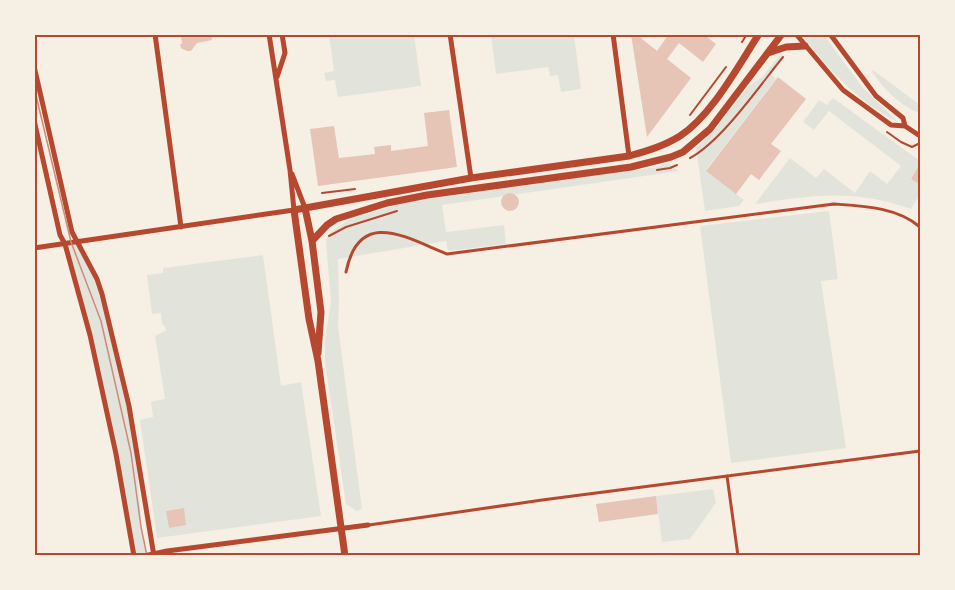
<svg xmlns="http://www.w3.org/2000/svg" width="955" height="590" font-family="Mulish,sans-serif">
	<style>
		.green { fill: #e2e4dc }
		.building { fill: #e6c5b7 }
		.lines { fill: none; stroke-linecap: round; stroke-linejoin: round }
		.path { stroke: #b5482f; stroke-width: 2 }
		.service { stroke: #b5482f; stroke-width: 3 }
		.minor { stroke: #b5482f; stroke-width: 5 }
		.tertiary { stroke: #b5482f; stroke-width: 7 }
		.tram { stroke: #cf8b77; stroke-width: 1.5 }
		.neatline { fill: none; stroke: #b5482f; stroke-width: 2 }
	</style>
	<rect width="100%" height="100%" fill="#f6efe4"/>
	<path class="green" d="M 329,35 L 414,35 L 421,86 L 338,97 L 335,80 L 326,81 L 324,73 L 334,71 Z
		M 491,35 L 574,35 L 581,89 L 561,92 L 558,75 L 550,76 L 548,67 L 496,74 Z
		M 805,35 L 824,35 L 863,88 L 898,122 C 862,105 826,68 803,36 Z
		M 781,54 L 783,55 L 769,73 L 776,79 L 706,170 L 744,200 L 739,206 L 705,211 L 696,148 L 713,132 L 749,86 L 762,77 Z
		M 873,70 L 920,105 L 920,113 C 901,107 883,88 872,72 Z
		M 833,98 L 920,161 L 911,179 L 920,185 L 920,194 L 911,209 C 852,189 815,195 755,204 L 790,158 L 816,178 L 824,169 L 855,193 L 870,171 L 887,184 L 901,166 L 829,111 L 814,130 L 803,122 L 819,100 L 827,105 Z
		M 668,163 L 679,171 L 442,205 L 446,232 L 504,225 L 506,244 L 448,251 L 446,241 L 338,259 L 339,302 L 338,326 L 362,509 L 357,511 L 346,504 L 325,363 L 325,340 L 331,302 L 326,241 L 331,232 L 347,221 L 405,202 L 439,196 L 657,167 Z
		M 829,211 L 838,279 L 821,281 L 846,448 L 731,463 L 700,226 Z
		M 77,241 L 97,279 L 129,406 L 136,458 L 143,539 L 147,555 L 134,555 L 90,335 L 65,244 Z
		M 263,255 L 281,386 L 301,382 L 321,516 L 157,538 L 140,420 L 153,417 L 151,402 L 165,399 L 155,336 L 167,330 L 162,323 L 161,313 L 152,314 L 147,275 L 163,273 L 163,268 Z
		M 713,489 L 716,503 L 690,539 L 662,542 L 656,496 Z"/>
	<path class="building" d="M 181,34 L 211,34 L 212,40 L 197,43 L 191,51 L 187,51 L 181,48 L 180,44 L 182,44 Z
		M 631,34 L 636,34 L 657,51 L 669,34 L 703,34 L 716,44 L 703,62 L 679,43 L 667,59 L 691,78 L 647,137 Z
		M 778,77 L 806,99 L 771,144 L 781,151 L 759,180 L 751,174 L 736,194 L 706,171 Z
		M 449,110 L 457,167 L 318,186 L 310,129 L 334,126 L 339,158 L 375,154 L 374,147 L 391,145 L 391,151 L 428,146 L 424,113 Z
		M 920,163 L 920,185 L 911,179 Z
		M501 202a9 9 0 1 1 18 0a9 9 0 1 1-18 0Z
		M 656,496 L 658,514 L 599,522 L 596,504 Z
		M 184,508 L 186,525 L 169,528 L 166,511 Z"/>
	<g class="lines">
		<path class="path" d="M 742,42 L 747,34
			M 690,115 L 726,67
			M 887,132 L 901,142 L 912,147 L 920,143
			M 690,158 C 722,141 760,85 783,57
			M 657,170 L 670,168 L 677,165
			M 322,193 L 355,189
			M 329,236 L 346,227 L 397,211"/>
		<path class="service" d="M 346,272 C 359,207 407,238 447,254 L 834,204 C 863,206 897,207 920,227
			M 727,476 L 738,556
			M 369,525 L 542,500 L 920,451"/>
		<path class="minor" d="M 155,34 L 181,227
			M 450,34 L 471,178
			M 613,34 L 629,156
			M 796,34 L 843,90 L 891,125 L 905,126 L 920,136
			M 830,34 L 876,96 L 903,118 L 905,126
			M 34,66 L 72,232 L 97,279 L 102,294 L 129,406 L 154,556
			M 277,77 L 285,53 L 282,34
			M 34,120 L 60,235 L 65,244 L 90,335 L 116,454 L 134,556
			M 292,174 L 305,208
			M 34,248 L 294,210 L 290,170 L 269,34
			M 144,556 L 167,551 L 368,525"/>
		<path class="tertiary" d="M 768,53 L 786,47 L 805,46
			M 305,208 L 312,241 L 321,312 L 318,353
			M 312,241 L 327,225 L 336,219 L 387,203 L 427,195 L 631,167 L 671,157 L 683,152 L 710,129 L 782,34
			M 345,556 L 318,361 L 309,319 L 294,210 L 471,178 L 629,156 C 647,151 664,146 680,136 C 712,115 738,66 759,34"/>
		<path class="tram" d="M 34,87 L 71,242 L 101,321 L 131,453 L 141,527 L 147,556"/>
	</g>
	<rect width="955" height="590" fill="none" stroke="#f6efe4" stroke-width="72"/>
	<rect x="36" y="36" width="883" height="518" class="neatline"/>
</svg>
